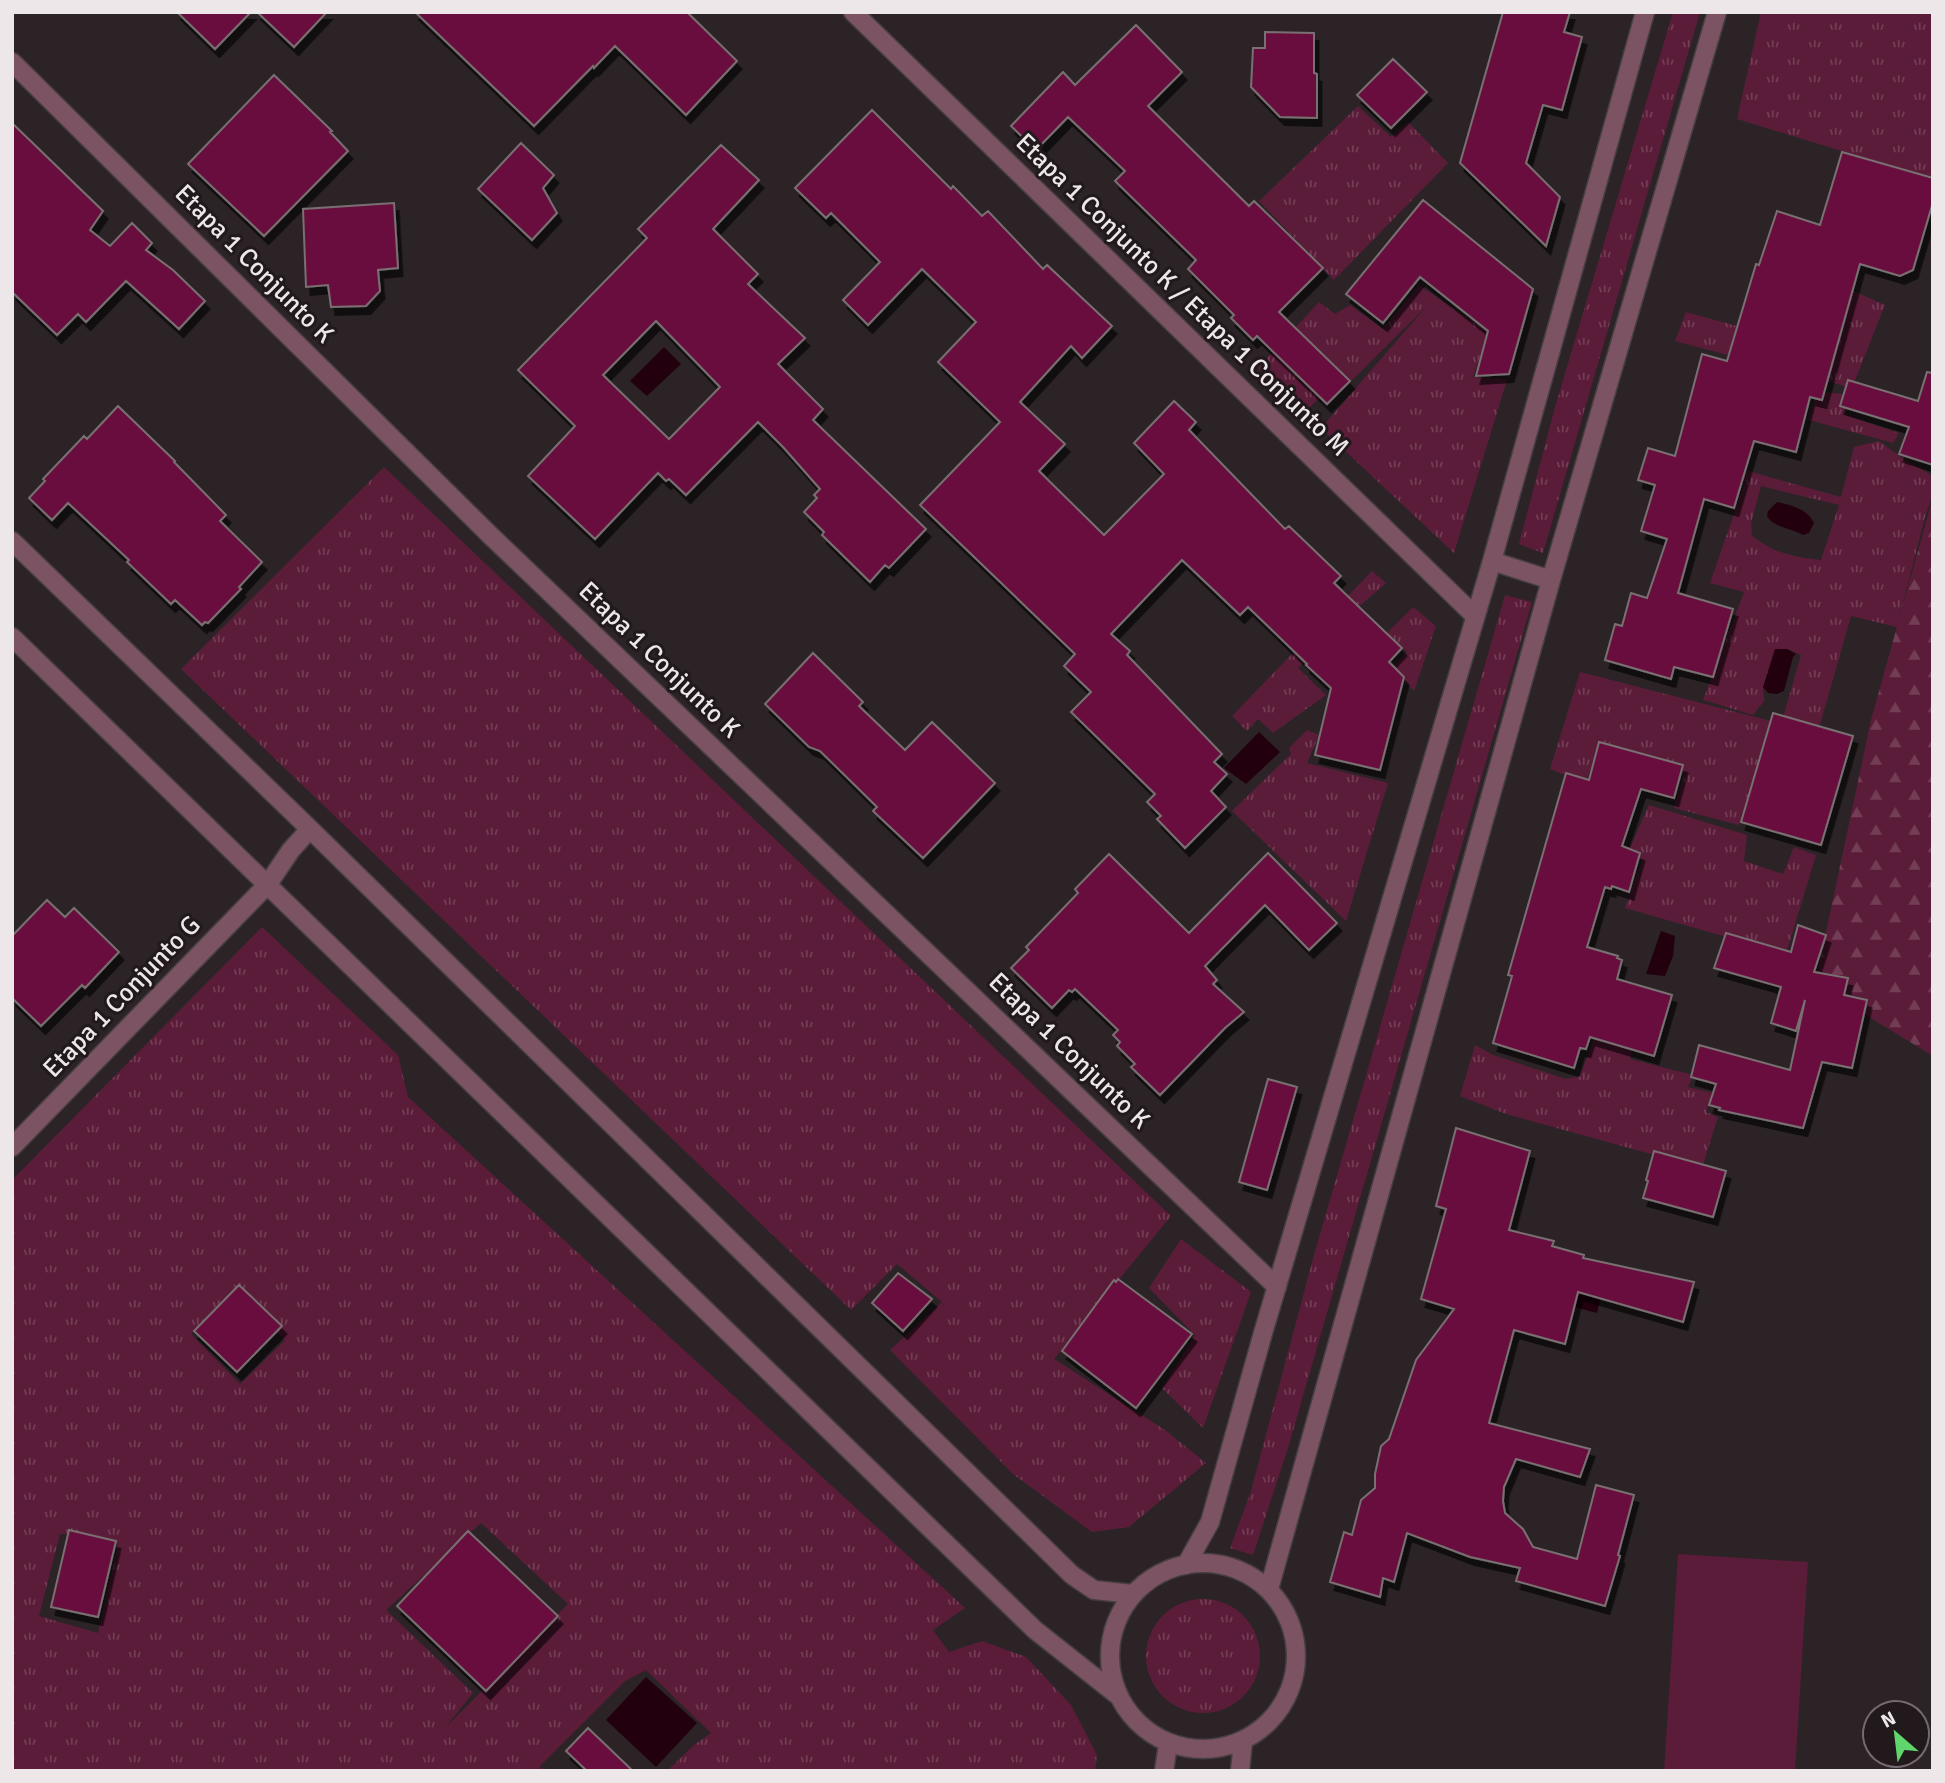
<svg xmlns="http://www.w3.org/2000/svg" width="1945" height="1783" font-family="Signika,sans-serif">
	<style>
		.grass { fill: url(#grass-tufts); fill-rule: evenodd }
		.forest { fill: url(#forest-firs) }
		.garden { fill: #5b1c39 }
		.water { fill: #22000e }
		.building { fill: #68113d; stroke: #796f72; stroke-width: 2; fill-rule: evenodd; filter: url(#shadow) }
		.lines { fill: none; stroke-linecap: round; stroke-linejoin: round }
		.minor-casing { stroke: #463e41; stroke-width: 21 }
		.minor { stroke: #7b5362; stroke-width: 18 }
		.labels { text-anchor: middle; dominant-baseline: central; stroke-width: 6; stroke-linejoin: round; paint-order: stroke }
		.street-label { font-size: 26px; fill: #ede7e9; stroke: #21191c }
	</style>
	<defs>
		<pattern id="grass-tufts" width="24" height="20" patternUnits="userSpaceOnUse" patternTransform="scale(1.75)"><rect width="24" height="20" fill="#5b1c39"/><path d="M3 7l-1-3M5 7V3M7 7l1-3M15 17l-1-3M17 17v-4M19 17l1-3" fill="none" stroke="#733d56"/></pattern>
		<pattern id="forest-firs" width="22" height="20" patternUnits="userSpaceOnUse" patternTransform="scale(1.75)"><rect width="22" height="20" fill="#5b1c39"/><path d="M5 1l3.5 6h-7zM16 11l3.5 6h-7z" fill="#733d56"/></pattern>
		<filter id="shadow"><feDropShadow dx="4.5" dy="8" stdDeviation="0" flood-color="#0009"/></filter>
	</defs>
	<rect width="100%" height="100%" fill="#2b2326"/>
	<path class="grass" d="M 1673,12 L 1700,12 L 1543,553 L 1519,544 L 1555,407 Z
		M 1761,12 L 1933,12 L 1933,169 L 1930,178 L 1737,119 Z
		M 1358,106 L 1391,137 L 1408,122 L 1448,163 L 1334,280 L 1259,201 Z
		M 1419,285 L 1470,320 L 1504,288 L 1473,377 L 1507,380 L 1454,553 L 1327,434 L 1323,426 L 1426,307 L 1350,382 L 1343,375 L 1307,410 L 1290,399 L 1258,368 L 1319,302 L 1335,314 L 1350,305 L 1383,329 Z
		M 1853,291 L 1885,305 L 1852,388 L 1675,341 L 1686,312 L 1802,344 L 1830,359 Z
		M 1817,391 L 1850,395 L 1845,415 L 1899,433 L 1893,443 L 1809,420 Z
		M 1879,441 L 1901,457 L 1933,476 L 1933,494 L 1925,517 L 1897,627 L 1851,616 L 1818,732 L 1782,721 L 1801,655 L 1787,649 L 1763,687 L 1764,701 L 1753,715 L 1703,700 L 1744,592 L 1710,583 L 1745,482 L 1744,478 L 1748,471 L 1841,497 L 1854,447 ZM 1761,486 L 1839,505 L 1821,560 C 1793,557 1774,553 1752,536 L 1751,523 Z
		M 384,467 L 1171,1216 L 1054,1359 L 1165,1430 L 1206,1463 L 1129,1527 L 1092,1532 L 1013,1474 L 890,1350 L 942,1302 L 897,1264 L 851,1310 L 181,669 Z
		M 1372,571 L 1386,583 L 1355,610 L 1298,668 L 1326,695 L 1273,733 L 1258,719 L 1247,731 L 1232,716 Z
		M 1505,595 L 1532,602 L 1288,1448 L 1253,1555 L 1230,1548 L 1251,1491 L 1314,1255 Z
		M 1413,607 L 1436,626 L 1414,691 L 1392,668 L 1407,652 L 1387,633 Z
		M 1580,672 L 1771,721 L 1739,825 L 1674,808 L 1684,775 L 1599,749 L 1585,783 L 1550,769 Z
		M 1307,730 L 1319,735 L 1307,763 L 1388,783 L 1346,921 L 1232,811 L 1291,754 L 1289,748 Z
		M 1649,805 L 1747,835 L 1744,861 L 1783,874 L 1794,847 L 1816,855 L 1786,954 L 1625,908 L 1642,860 L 1628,852 Z
		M 262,927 L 398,1055 L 408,1097 L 965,1608 L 933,1630 L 949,1652 L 982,1641 L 1026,1657 L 1071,1705 L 1097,1755 L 1095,1771 L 667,1771 L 694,1745 L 711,1733 L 646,1670 L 625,1681 L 539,1767 L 549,1771 L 12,1771 L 12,1180 ZM 236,1290 L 285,1340 L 240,1384 L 191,1334 ZM 481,1523 L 568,1604 L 444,1729 L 473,1693 L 386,1610 ZM 60,1534 L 72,1534 L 118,1544 L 98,1633 L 39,1616 Z
		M 1598,1028 L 1637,1036 L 1630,1059 L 1693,1075 L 1688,1087 L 1713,1093 L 1706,1112 L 1718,1117 L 1702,1168 L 1506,1114 L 1460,1096 L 1475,1045 L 1493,1055 L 1566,1079 L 1580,1076 Z
		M 1181,1239 L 1251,1292 L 1203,1428 L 1162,1388 L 1195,1335 L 1149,1288 Z
		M1146 1656a57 57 0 1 1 114 0a57 57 0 1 1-114 0Z"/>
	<path class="forest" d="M 1933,497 L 1933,1056 L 1815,984 L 1871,720 Z"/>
	<path class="garden" d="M 1678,1554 L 1808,1562 L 1795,1771 L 1664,1771 Z"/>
	<path class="water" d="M 664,347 L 681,364 L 647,396 L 630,381 Z
		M 1777,502 C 1793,506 1806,508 1814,523 L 1809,533 L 1803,535 C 1791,528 1774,528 1767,516 L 1768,511 Z
		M 1775,649 L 1787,649 L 1796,654 L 1793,657 L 1784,691 L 1777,694 L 1768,693 L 1763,687 Z
		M 1259,732 L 1280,752 L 1246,784 L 1224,768 Z
		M 1661,931 L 1675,936 L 1673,956 L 1665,976 L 1646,974 Z
		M 1584,1267 L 1607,1271 L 1597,1313 L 1574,1307 Z
		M 646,1677 L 697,1723 L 656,1767 L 606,1720 Z"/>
	<path class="building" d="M 177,12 L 251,12 L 215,49 Z
		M 257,12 L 327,12 L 294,47 Z
		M 415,12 L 687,12 L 737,61 L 686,115 L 615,46 L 594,68 L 593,66 L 534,126 Z
		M 1503,12 L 1570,12 L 1564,32 L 1582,37 L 1562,110 L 1543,105 L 1526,163 L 1560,197 L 1546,246 L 1460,163 Z
		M 1136,25 L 1182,72 L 1148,106 L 1249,206 L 1254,201 L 1323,268 L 1279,312 L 1350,381 L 1327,404 L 1257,336 L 1253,340 L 1231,318 L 1234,315 L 1188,269 L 1196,260 L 1115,181 L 1125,171 L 1068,117 L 1036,150 L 1011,126 L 1063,72 L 1075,85 Z
		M 1265,32 L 1314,33 L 1314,73 L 1317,74 L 1317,118 L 1280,117 L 1251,87 L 1253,48 L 1265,48 Z
		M 1393,59 L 1427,92 L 1391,128 L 1357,95 Z
		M 274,75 L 332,131 L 330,132 L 348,151 L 264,236 L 188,164 Z
		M 872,110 L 951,189 L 953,186 L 982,216 L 988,211 L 1043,269 L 1047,265 L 1112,326 L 1082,358 L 1071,346 L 1020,402 L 1065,444 L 1039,471 L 1104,535 L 1164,474 L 1134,443 L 1174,401 L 1196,422 L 1189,430 L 1285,529 L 1289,526 L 1341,576 L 1334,583 L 1402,648 L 1389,662 L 1404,677 L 1380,770 L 1315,755 L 1331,688 L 1306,665 L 1307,664 L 1248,607 L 1240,615 L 1182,560 L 1111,634 L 1130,651 L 1127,655 L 1222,754 L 1214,762 L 1227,774 L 1211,791 L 1226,807 L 1185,848 L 1157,819 L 1161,816 L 1147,802 L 1155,794 L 1071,712 L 1091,692 L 1064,666 L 1075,654 L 920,505 L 1000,422 L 938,362 L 976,322 L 922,269 L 868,325 L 843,300 L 880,262 L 831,213 L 826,218 L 795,188 Z
		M 12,123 L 103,211 L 90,230 L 110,246 L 132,223 L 152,243 L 146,250 L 173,270 L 205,301 L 179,329 L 126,281 L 86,322 L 78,314 L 57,335 L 12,292 Z
		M 521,143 L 554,175 L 543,188 L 557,213 L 532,240 L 478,189 Z
		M 721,145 L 759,180 L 713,229 L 758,274 L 748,284 L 805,338 L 778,364 L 823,409 L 813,420 L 926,529 L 889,568 L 885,565 L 870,582 L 822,535 L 824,532 L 804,512 L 817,498 L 814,495 L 820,489 L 783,447 L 758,422 L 686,495 L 669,479 L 666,481 L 658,473 L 595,539 L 528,476 L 575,426 L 518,370 L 647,238 L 638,229 ZM 656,321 L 720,387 L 669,439 L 603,375 Z
		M 1842,152 L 1933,178 L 1933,202 L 1913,270 L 1900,276 L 1860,264 L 1822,400 L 1810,397 L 1796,452 L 1754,441 L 1734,508 L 1704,499 L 1678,593 L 1733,609 L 1713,677 L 1674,667 L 1671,679 L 1605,660 L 1615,624 L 1622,626 L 1631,593 L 1647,598 L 1667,539 L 1641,531 L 1655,485 L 1638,480 L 1648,448 L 1675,456 L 1702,354 L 1727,361 L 1756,264 L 1759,265 L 1777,211 L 1820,225 Z
		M 1423,200 L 1533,289 L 1509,374 L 1476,376 L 1488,331 L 1420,277 L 1383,323 L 1346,294 Z
		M 394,203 L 398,268 L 378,270 L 380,291 L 366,306 L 331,307 L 328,285 L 306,287 L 303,209 Z
		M 1927,372 L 1933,373 L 1933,465 L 1899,454 L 1909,427 L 1840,406 L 1848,380 L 1918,401 Z
		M 118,406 L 175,461 L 174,462 L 226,515 L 220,521 L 262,562 L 239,587 L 241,589 L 208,623 L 205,622 L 202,625 L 175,600 L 171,604 L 127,562 L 129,560 L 68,503 L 52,520 L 29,498 L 45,481 L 43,479 L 84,436 L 87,439 Z
		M 813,653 L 863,702 L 859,706 L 905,750 L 932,722 L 995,783 L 923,858 L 873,811 L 877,807 L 820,751 L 809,747 L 765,704 Z
		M 1773,713 L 1853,736 L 1821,845 L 1741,822 Z
		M 1599,742 L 1683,765 L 1674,798 L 1641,789 L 1622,846 L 1640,853 L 1629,892 L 1612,886 L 1611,889 L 1605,887 L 1587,947 L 1618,956 L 1617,958 L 1622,960 L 1617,979 L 1672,995 L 1654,1056 L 1590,1037 L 1586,1049 L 1580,1048 L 1574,1068 L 1493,1043 L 1512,976 L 1508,975 L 1566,773 L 1589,780 Z
		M 1268,853 L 1337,923 L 1309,950 L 1265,905 L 1205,966 L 1217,980 L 1213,984 L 1244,1012 L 1225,1028 L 1160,1095 L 1131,1067 L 1135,1064 L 1117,1046 L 1120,1042 L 1113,1035 L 1118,1030 L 1075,989 L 1072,992 L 1069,990 L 1052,1008 L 1011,968 L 1029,950 L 1026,947 L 1078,893 L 1075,889 L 1109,854 L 1189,933 Z
		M 47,900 L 65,917 L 74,908 L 119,952 L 85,988 L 82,985 L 41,1026 L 12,998 L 12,936 Z
		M 1798,925 L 1826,935 L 1814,972 L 1848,978 L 1844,995 L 1867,1000 L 1852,1068 L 1822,1062 L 1803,1128 L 1719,1110 L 1720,1108 L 1709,1105 L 1716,1084 L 1691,1077 L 1699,1045 L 1790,1070 L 1805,1000 L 1796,1031 L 1771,1023 L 1781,987 L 1714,968 L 1726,933 L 1791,952 Z
		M 1268,1079 L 1297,1087 L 1267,1190 L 1239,1182 Z
		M 1456,1128 L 1530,1151 L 1509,1230 L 1554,1241 L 1552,1246 L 1584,1255 L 1583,1258 L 1694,1282 L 1683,1322 L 1578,1292 L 1565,1344 L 1514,1330 L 1489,1423 L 1590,1449 L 1580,1477 L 1516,1459 L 1504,1487 L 1503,1501 L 1505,1513 L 1523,1529 L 1533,1547 L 1577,1559 L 1596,1485 L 1634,1495 L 1618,1555 L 1620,1556 L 1605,1606 L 1516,1581 L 1520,1568 L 1470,1557 L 1407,1533 L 1394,1582 L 1383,1578 L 1380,1597 L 1330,1582 L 1344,1532 L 1352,1535 L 1361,1500 L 1375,1488 L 1375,1474 L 1381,1446 L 1389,1439 L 1416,1360 L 1454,1309 L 1421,1299 L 1446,1209 L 1436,1206 Z
		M 1654,1151 L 1726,1171 L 1713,1217 L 1643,1198 L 1648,1181 L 1646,1180 Z
		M 898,1273 L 932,1299 L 903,1331 L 872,1303 Z
		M 1118,1279 L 1192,1334 L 1136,1408 L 1062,1351 L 1114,1280 L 1116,1282 Z
		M 239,1285 L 282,1326 L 237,1372 L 194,1331 Z
		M 69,1530 L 116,1541 L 98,1617 L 51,1607 Z
		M 468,1531 L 558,1616 L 486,1691 L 397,1606 Z
		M 588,1728 L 633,1771 L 587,1771 L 566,1751 Z"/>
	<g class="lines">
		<g class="minor-casing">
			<path id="minor" d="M 853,12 L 1474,615
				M 12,62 L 491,536 L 1277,1287
				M 12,541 L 310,829 L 1072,1575 L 1094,1590 L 1133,1594
				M 1492,561 L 1551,580
				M 12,637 L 1035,1630 L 1116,1694
				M 12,1147 L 268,884 L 291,850 L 310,829
				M1110 1656a93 93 0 1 1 186 0a93 93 0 1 1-186 0Z
				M 1186,1565 L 1210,1522 L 1263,1333 L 1492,561 L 1645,12
				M 1269,1589 L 1551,580 L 1717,12
				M 1164,1771 L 1168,1744
				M 1240,1771 L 1243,1741"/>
		</g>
		<use href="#minor" class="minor"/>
	</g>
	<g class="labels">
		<g class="street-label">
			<text transform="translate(254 264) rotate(45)">Etapa 1 Conjunto K</text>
			<text transform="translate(1182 295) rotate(44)">Etapa 1 Conjunto K / Etapa 1 Conjunto M</text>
			<text transform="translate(659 660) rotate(44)">Etapa 1 Conjunto K</text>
			<text transform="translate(122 997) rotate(-46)">Etapa 1 Conjunto G</text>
			<text transform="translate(1069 1051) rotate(44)">Etapa 1 Conjunto K</text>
		</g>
	</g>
	<rect width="1945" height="1783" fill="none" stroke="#ede7e9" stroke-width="28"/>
	<g transform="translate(1896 1734) rotate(332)"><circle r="33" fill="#21191c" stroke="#736b6e" stroke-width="2"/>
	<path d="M0-5L12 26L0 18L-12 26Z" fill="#60d56b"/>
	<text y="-10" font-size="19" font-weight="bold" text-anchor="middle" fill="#ede7e9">N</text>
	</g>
</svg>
